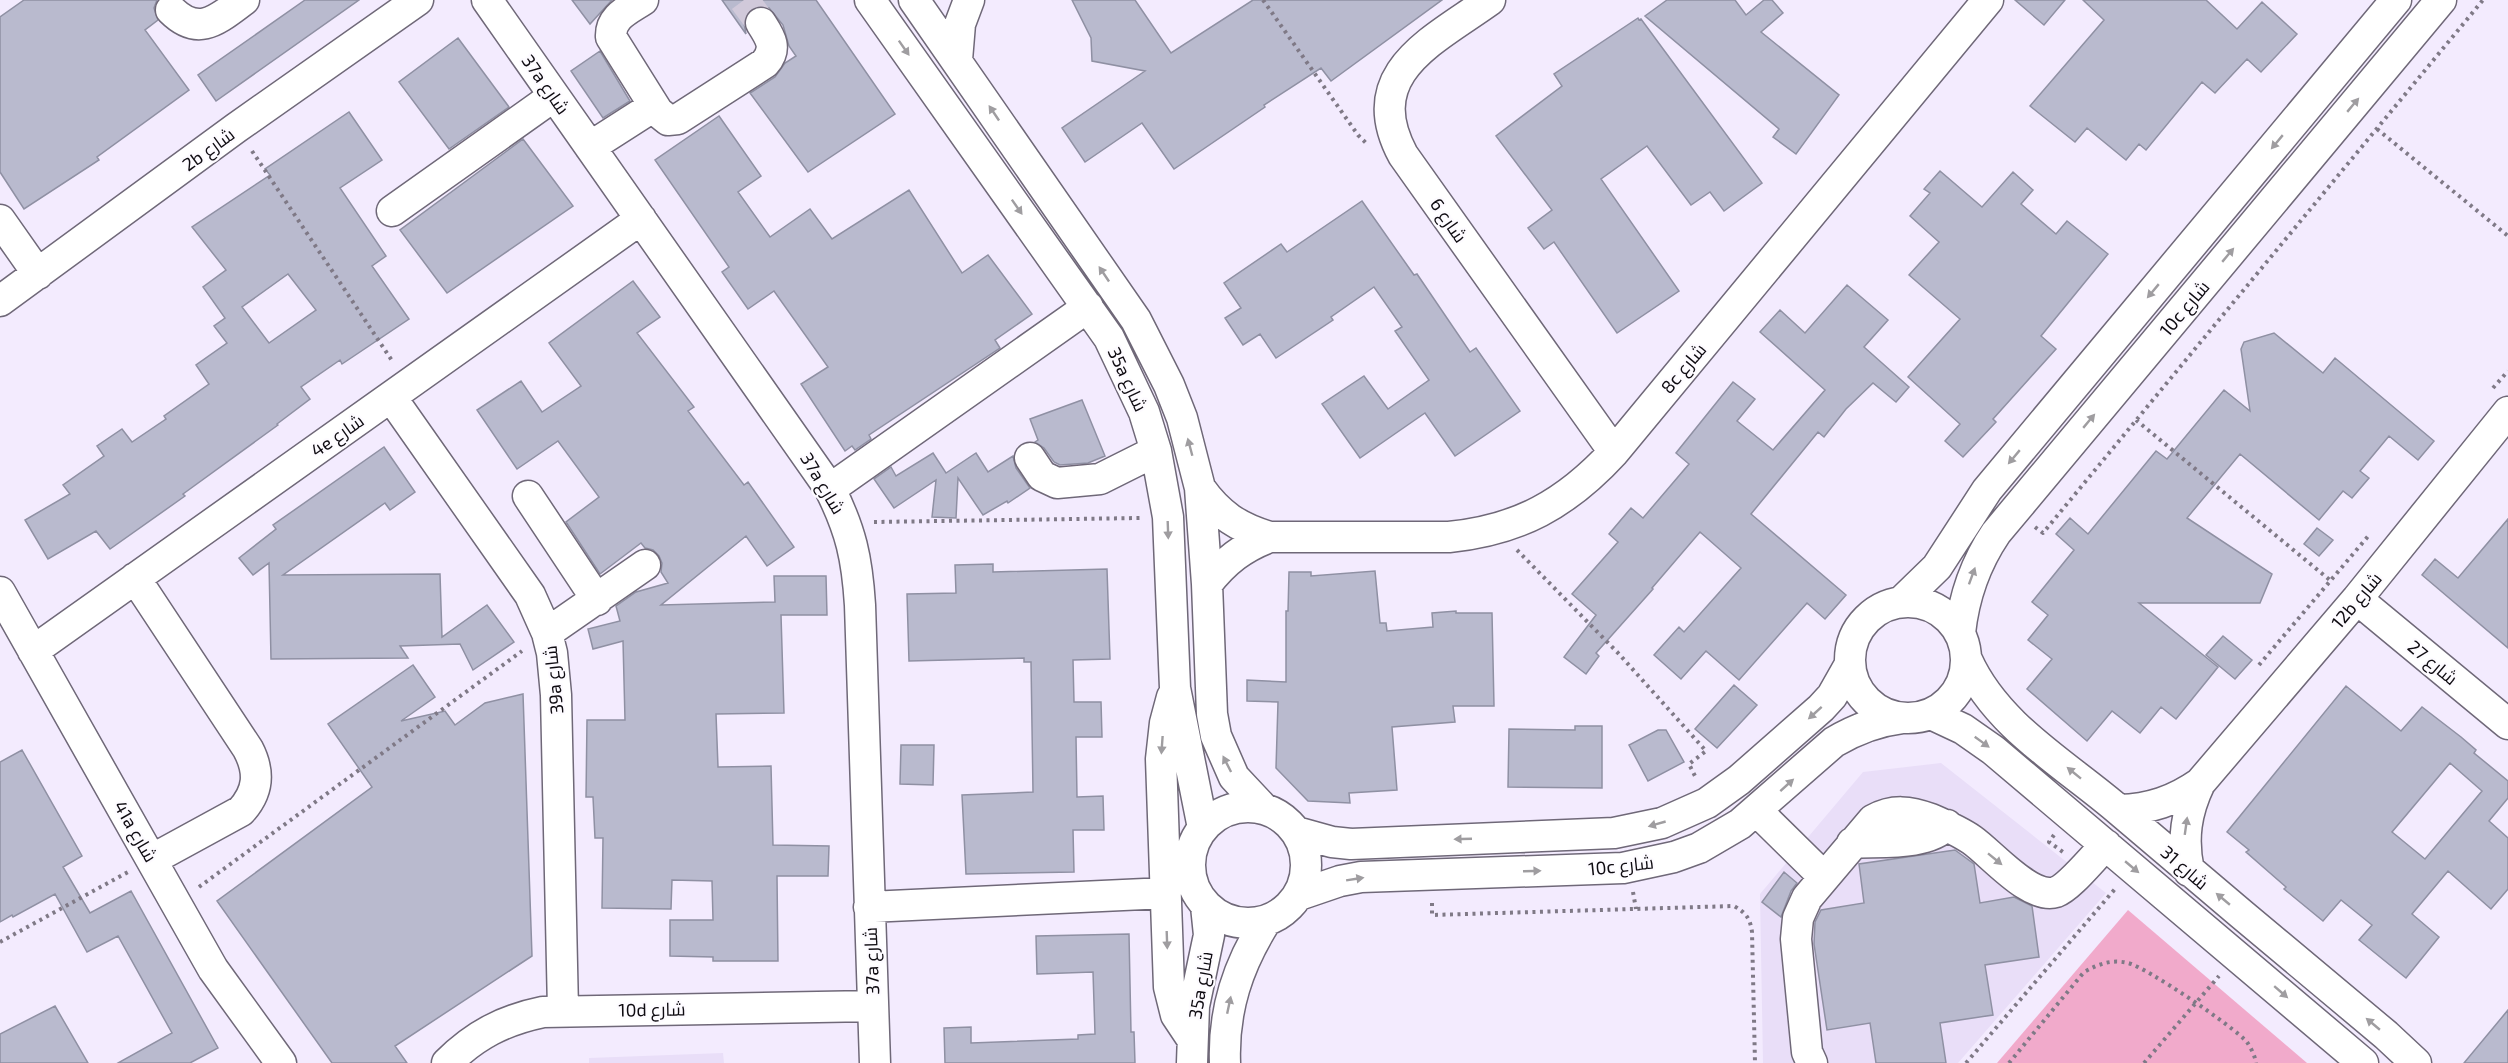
<svg xmlns="http://www.w3.org/2000/svg" width="2508" height="1063" font-family="'Exo 2',Cairo,sans-serif">
	<style>
		.built { fill: #e9def8 }
		.green { fill: #f1aacb }
		.building { fill: #b9bace; stroke: #8f90a3; stroke-width: 1.5; fill-rule: evenodd }
		.lines { fill: none; stroke-linecap: round; stroke-linejoin: round }
		.minor-tunnel { stroke: #d1c9da; stroke-width: 30; stroke-dasharray: 30 15; stroke-linecap: butt }
		.minor-casing { stroke: #6f6878; stroke-width: 33 }
		.path { stroke: #7f7986; stroke-width: 4; stroke-dasharray: 3 4.5; stroke-linecap: butt }
		.minor { stroke: #fff; stroke-width: 30 }
		.oneway { fill: #9f9da0 }
		.labels { text-anchor: middle; dominant-baseline: central; stroke-width: 4.5; stroke-linejoin: round; paint-order: stroke }
		.street-label { font-size: 18px; fill: #0e0b11; stroke: #fdfbff }
	</style>
	<rect width="100%" height="100%" fill="#f3ebfe"/>
	<path class="built" d="M 1941,763 L 2106,893 L 1958,1063 L 1763,1063 L 1760,894 L 1863,772 Z
		M 723,1053 L 724,1063 L 589,1063 L 589,1058 Z"/>
	<path class="green" d="M 2128,910 L 2307,1063 L 1997,1063 Z"/>
	<path class="building" d="M 24,0 L 157,0 L 154,8 L 158,20 L 145,30 L 189,90 L 97,157 L 99,160 L 24,209 L 0,172 L 0,17 Z
		M 305,0 L 359,0 L 216,101 L 198,75 Z
		M 572,0 L 612,0 L 590,24 Z
		M 722,0 L 816,0 L 895,114 L 808,172 L 750,93 L 775,77 L 785,63 L 796,56 L 789,46 L 783,25 L 769,8 L 760,6 L 751,9 L 745,16 L 744,23 L 746,34 Z
		M 1072,0 L 1135,0 L 1171,53 L 1253,0 L 1442,0 L 1331,81 L 1321,68 L 1264,105 L 1265,107 L 1174,169 L 1142,123 L 1085,162 L 1062,128 L 1145,71 L 1092,61 L 1091,38 Z
		M 1667,0 L 1735,0 L 1746,15 L 1764,0 L 1772,0 L 1783,13 L 1761,32 L 1839,95 L 1796,154 L 1773,137 L 1779,129 L 1645,16 Z
		M 2015,0 L 2065,0 L 2044,25 Z
		M 2083,0 L 2206,0 L 2237,29 L 2262,2 L 2297,34 L 2261,72 L 2247,59 L 2215,93 L 2202,82 L 2146,150 L 2139,144 L 2126,160 L 2087,128 L 2075,142 L 2030,106 L 2104,20 Z
		M 1638,18 L 1639,20 L 1641,19 L 1762,183 L 1724,211 L 1710,192 L 1691,205 L 1647,146 L 1601,179 L 1679,291 L 1617,333 L 1554,242 L 1544,249 L 1528,228 L 1552,210 L 1496,136 L 1562,86 L 1554,74 Z
		M 458,38 L 509,107 L 449,149 L 399,82 Z
		M 600,51 L 630,101 L 603,118 L 571,71 Z
		M 349,112 L 382,160 L 340,188 L 386,256 L 372,266 L 409,319 L 342,364 L 340,360 L 301,387 L 310,399 L 277,424 L 278,425 L 183,494 L 185,496 L 110,549 L 96,531 L 48,559 L 25,520 L 70,494 L 63,485 L 104,456 L 97,446 L 122,429 L 132,442 L 166,419 L 164,416 L 209,384 L 196,365 L 227,343 L 214,326 L 225,318 L 203,287 L 226,270 L 192,227 L 270,175 L 265,169 ZM 288,274 L 316,310 L 269,343 L 242,307 Z
		M 719,116 L 761,176 L 738,192 L 770,237 L 810,209 L 832,239 L 909,190 L 962,273 L 988,255 L 1032,314 L 995,340 L 1000,348 L 869,435 L 871,439 L 855,450 L 852,446 L 845,451 L 801,384 L 828,367 L 774,291 L 748,309 L 722,272 L 729,267 L 655,160 Z
		M 523,139 L 573,206 L 447,293 L 400,230 Z
		M 1940,171 L 1982,207 L 2013,172 L 2033,190 L 2021,204 L 2056,234 L 2067,221 L 2108,254 L 2041,336 L 2056,349 L 1993,419 L 1996,422 L 1963,457 L 1945,441 L 1960,424 L 1908,377 L 1960,319 L 1909,275 L 1939,242 L 1910,216 L 1930,193 L 1924,189 Z
		M 1362,201 L 1414,275 L 1417,274 L 1470,352 L 1476,348 L 1520,411 L 1455,456 L 1425,413 L 1360,458 L 1322,404 L 1364,376 L 1388,409 L 1429,380 L 1395,331 L 1402,327 L 1374,287 L 1331,317 L 1333,320 L 1276,358 L 1260,334 L 1243,345 L 1225,318 L 1241,308 L 1224,283 L 1281,244 L 1287,252 Z
		M 633,281 L 660,317 L 637,333 L 694,407 L 688,411 L 744,485 L 748,482 L 794,547 L 767,566 L 746,536 L 661,605 L 775,602 L 774,576 L 826,576 L 827,615 L 781,615 L 784,713 L 716,714 L 718,767 L 771,766 L 773,845 L 829,846 L 828,876 L 777,876 L 778,961 L 713,961 L 713,957 L 670,956 L 670,920 L 713,920 L 712,881 L 672,880 L 671,909 L 602,908 L 603,838 L 595,838 L 593,797 L 586,797 L 587,720 L 625,720 L 623,641 L 593,649 L 588,629 L 620,621 L 616,606 L 636,592 L 668,583 L 661,572 L 662,563 L 659,556 L 653,550 L 645,548 L 641,543 L 600,574 L 566,522 L 599,497 L 558,441 L 517,469 L 477,410 L 521,381 L 542,412 L 581,386 L 549,343 Z
		M 1847,285 L 1888,320 L 1864,347 L 1909,387 L 1896,402 L 1873,383 L 1846,409 L 1824,437 L 1818,432 L 1751,514 L 1846,595 L 1825,619 L 1807,603 L 1739,680 L 1706,651 L 1681,679 L 1654,655 L 1679,627 L 1684,632 L 1741,568 L 1700,532 L 1652,588 L 1653,589 L 1596,653 L 1599,656 L 1586,674 L 1564,657 L 1596,615 L 1572,594 L 1618,542 L 1609,534 L 1631,508 L 1643,518 L 1689,464 L 1676,453 L 1733,382 L 1755,399 L 1737,421 L 1773,450 L 1825,390 L 1760,332 L 1780,310 L 1805,333 Z
		M 2274,333 L 2323,373 L 2335,358 L 2434,441 L 2418,460 L 2389,436 L 2360,471 L 2369,478 L 2352,498 L 2343,491 L 2319,520 L 2240,454 L 2187,518 L 2272,574 L 2260,603 L 2139,603 L 2218,667 L 2176,719 L 2161,707 L 2140,733 L 2112,711 L 2087,741 L 2027,689 L 2052,659 L 2028,640 L 2048,615 L 2032,602 L 2074,550 L 2056,534 L 2070,518 L 2088,534 L 2156,451 L 2167,459 L 2224,390 L 2250,411 L 2241,349 L 2244,342 Z
		M 1082,400 L 1105,456 L 1088,463 L 1060,465 L 1054,462 L 1044,448 L 1035,442 L 1038,440 L 1030,419 Z
		M 384,447 L 415,492 L 390,510 L 385,503 L 283,575 L 440,574 L 442,637 L 487,605 L 514,642 L 473,670 L 460,644 L 400,646 L 408,658 L 271,659 L 269,563 L 253,575 L 239,558 L 276,529 L 273,525 Z
		M 933,453 L 946,473 L 976,453 L 988,472 L 1013,456 L 1016,468 L 1030,488 L 1008,503 L 1007,501 L 983,515 L 958,478 L 956,518 L 932,517 L 936,480 L 894,508 L 874,479 L 891,467 L 896,476 Z
		M 2508,519 L 2508,648 L 2422,575 L 2435,559 L 2458,578 Z
		M 2317,528 L 2333,540 L 2319,556 L 2304,544 Z
		M 993,564 L 993,572 L 1107,569 L 1110,659 L 1073,660 L 1074,702 L 1101,702 L 1102,737 L 1076,737 L 1077,797 L 1103,796 L 1104,830 L 1073,830 L 1074,872 L 966,874 L 962,795 L 1033,792 L 1031,662 L 1024,662 L 1024,658 L 909,661 L 907,594 L 956,593 L 955,565 Z
		M 1375,571 L 1380,623 L 1386,623 L 1387,631 L 1433,627 L 1432,613 L 1456,611 L 1456,613 L 1492,613 L 1494,706 L 1453,706 L 1455,722 L 1392,727 L 1397,790 L 1349,793 L 1350,803 L 1308,801 L 1276,768 L 1278,702 L 1247,701 L 1247,680 L 1286,682 L 1286,611 L 1288,611 L 1289,572 L 1311,572 L 1311,576 Z
		M 2223,636 L 2252,660 L 2235,679 L 2206,655 Z
		M 413,665 L 435,697 L 401,721 L 445,711 L 455,725 L 485,703 L 523,694 L 532,956 L 395,1046 L 407,1063 L 332,1063 L 217,901 L 372,787 L 328,724 Z
		M 1734,685 L 1757,705 L 1717,748 L 1695,729 Z
		M 2346,686 L 2401,731 L 2422,707 L 2461,737 L 2476,750 L 2474,753 L 2508,781 L 2508,798 L 2489,821 L 2508,838 L 2508,889 L 2491,909 L 2448,871 L 2412,914 L 2439,937 L 2406,978 L 2359,940 L 2372,925 L 2341,900 L 2323,921 L 2284,889 L 2286,887 L 2246,852 L 2249,850 L 2227,832 ZM 2450,763 L 2482,791 L 2425,859 L 2392,832 Z
		M 1575,726 L 1602,726 L 1602,788 L 1508,787 L 1509,729 L 1575,730 Z
		M 1658,730 L 1666,730 L 1684,762 L 1648,781 L 1629,745 Z
		M 901,745 L 934,745 L 933,785 L 900,784 Z
		M 22,750 L 82,856 L 63,867 L 90,913 L 131,891 L 218,1048 L 190,1063 L 118,1063 L 172,1033 L 118,936 L 87,952 L 55,894 L 13,917 L 12,915 L 0,922 L 0,762 Z
		M 1955,850 L 1974,864 L 1980,903 L 2014,897 L 2032,906 L 2039,957 L 1985,965 L 1993,1015 L 1940,1023 L 1946,1063 L 1876,1063 L 1870,1023 L 1827,1030 L 1814,944 L 1815,922 L 1821,910 L 1864,903 L 1859,864 Z
		M 1784,872 L 1797,883 L 1791,891 L 1781,917 L 1762,902 Z
		M 1129,934 L 1131,1032 L 1134,1032 L 1135,1063 L 945,1063 L 944,1028 L 971,1027 L 971,1043 L 1078,1039 L 1078,1035 L 1095,1034 L 1093,972 L 1037,974 L 1036,936 Z
		M 55,1006 L 88,1063 L 0,1063 L 0,1034 Z
		M 2508,1010 L 2508,1063 L 2464,1063 Z"/>
	<g class="lines">
		<path class="minor-tunnel" d="M 744,0 L 761,23"/>
		<g class="minor-casing">
			<path id="minor" d="M 487,0 L 830,489 C 851,531 857,558 860,605 L 875,1063
				M 643,0 C 628,10 610,17 611,37 L 658,112 L 668,120 L 678,119 L 765,63 C 778,48 770,37 761,23
				M 870,0 L 1109,338 L 1144,412 L 1156,451 L 1168,517 L 1175,688 L 1203,828
				M 914,0 L 1136,320 L 1169,385 L 1182,418 L 1200,488 L 1207,584 L 1212,714 L 1216,736 L 1234,777 L 1264,809
				M 1490,0 C 1433,41 1359,73 1403,155 L 1614,452
				M 171,10 C 199,38 218,19 244,0
				M 957,60 L 960,24 L 969,0
				M 590,147 L 654,106
				M 392,211 L 554,96
				M 0,220 L 38,274
				M 0,301 L 236,128 L 418,0
				M 391,397 L 530,595 L 547,633 L 552,653 L 556,695 L 563,1010
				M 1030,458 L 1042,476 L 1057,483 L 1100,479 L 1156,451
				M 1200,488 C 1219,515 1239,528 1270,537 L 1449,537 C 1519,530 1566,504 1614,452 L 1988,0
				M 830,489 L 1088,307
				M 528,496 L 597,600
				M 135,578 L 248,749 C 260,772 259,791 241,811 L 153,859
				M 1207,584 C 1225,561 1243,547 1270,537
				M 0,592 L 213,969 L 281,1063
				M 2357,599 L 2508,724
				M 1902,601 L 1937,567 L 1987,490 L 2396,0
				M1850 660a58 58 0 1 1 116 0a58 58 0 1 1-116 0Z
				M 547,633 L 645,565
				M 1960,633 C 1964,595 1975,564 1996,533 L 2441,0
				M 33,651 L 641,219
				M 1967,660 C 1997,727 2067,765 2121,812 C 2209,887 2297,961 2386,1035 L 2416,1063
				M 1172,697 L 1165,723 L 1161,759 L 1169,987 L 1176,1015 L 1192,1039
				M 1931,714 L 1963,729 L 1993,750 L 2363,1063
				M1190 865a58 58 0 1 1 116 0a58 58 0 1 1-116 0Z
				M 2119,810 C 2150,809 2174,801 2200,783 L 2357,599 L 2508,412
				M 1757,811 L 1824,877
				M 1296,832 L 1332,842 L 1351,844 L 1614,833 L 1662,823 L 1707,803 L 1739,780 L 1821,708 L 1832,696 L 1849,666
				M 1852,843 C 1881,841 1926,846 1947,825
				M 2189,871 C 2182,839 2186,812 2200,783
				M 1299,895 L 1340,881 L 1361,877 L 1623,868 L 1674,857 L 1699,848 L 1740,824 L 1834,742 C 1856,729 1877,721 1902,718
				M 869,907 L 1166,893
				M 447,1063 C 475,1035 504,1020 543,1012 L 873,1006
				M 1192,1063 L 1194,1006 L 1209,935 L 1206,906
				M 1225,1063 C 1223,1010 1238,965 1266,921
				M 1812,1063 L 1807,1052 L 1796,939 L 1798,918 L 1807,898 L 1873,820 C 1893,809 1910,811 1931,819 C 1945,825 1959,831 1972,840 C 1992,854 2030,900 2056,892 C 2070,887 2094,856 2106,845"/>
		</g>
		<path class="path" d="M 1263,0 L 1358,135 L 1368,145
			M 2377,129 L 2508,236
			M 252,151 L 393,362
			M 2493,388 L 2508,371
			M 2136,420 L 2331,581
			M 874,522 L 1140,518
			M 2035,527 L 2043,533 L 2483,0
			M 1517,550 L 1619,654 L 1706,751 L 1689,764 L 1696,778
			M 2259,665 L 2370,534
			M 2054,835 L 2049,842 L 2063,852
			M 199,887 L 522,651
			M 1633,892 L 1636,909
			M 1432,903 L 1432,915 L 1734,906 C 1746,913 1750,918 1752,932 L 1755,1063
			M 0,942 L 128,872
			M 1966,1063 L 2115,889
			M 2009,1063 L 2084,972 C 2099,964 2111,959 2128,963 C 2146,967 2234,1027 2247,1042 C 2251,1048 2255,1056 2256,1063
			M 2144,1063 L 2219,976"/>
		<use href="#minor" class="minor"/>
	</g>
	<defs><path id="oneway-solid" d="M-6-.8H1V-3.2L6.5 0L1 3.2V.8H-6Z" transform="scale(1.5)"/></defs>
	<g class="oneway">
		<use href="#oneway-solid" transform="translate(904 48) rotate(55)"/>
		<use href="#oneway-solid" transform="translate(2353 105) rotate(-50)"/>
		<use href="#oneway-solid" transform="translate(994 113) rotate(-124)"/>
		<use href="#oneway-solid" transform="translate(2277 142) rotate(130)"/>
		<use href="#oneway-solid" transform="translate(1017 207) rotate(55)"/>
		<use href="#oneway-solid" transform="translate(2228 255) rotate(-50)"/>
		<use href="#oneway-solid" transform="translate(1104 274) rotate(-124)"/>
		<use href="#oneway-solid" transform="translate(2153 291) rotate(130)"/>
		<use href="#oneway-solid" transform="translate(2089 421) rotate(-50)"/>
		<use href="#oneway-solid" transform="translate(1190 447) rotate(-105)"/>
		<use href="#oneway-solid" transform="translate(2014 457) rotate(130)"/>
		<use href="#oneway-solid" transform="translate(1168 530) rotate(88)"/>
		<use href="#oneway-solid" transform="translate(1972 576) rotate(-70)"/>
		<use href="#oneway-solid" transform="translate(1815 713) rotate(138)"/>
		<use href="#oneway-solid" transform="translate(1982 742) rotate(36)"/>
		<use href="#oneway-solid" transform="translate(1162 745) rotate(94)"/>
		<use href="#oneway-solid" transform="translate(1227 764) rotate(-117)"/>
		<use href="#oneway-solid" transform="translate(2074 773) rotate(-141)"/>
		<use href="#oneway-solid" transform="translate(1787 785) rotate(-42)"/>
		<use href="#oneway-solid" transform="translate(1657 824) rotate(164)"/>
		<use href="#oneway-solid" transform="translate(2186 826) rotate(-82)"/>
		<use href="#oneway-solid" transform="translate(1463 839) rotate(178)"/>
		<use href="#oneway-solid" transform="translate(1995 859) rotate(39)"/>
		<use href="#oneway-solid" transform="translate(2132 867) rotate(40)"/>
		<use href="#oneway-solid" transform="translate(1532 871) rotate(-2)"/>
		<use href="#oneway-solid" transform="translate(1355 879) rotate(-9)"/>
		<use href="#oneway-solid" transform="translate(2223 899) rotate(-140)"/>
		<use href="#oneway-solid" transform="translate(1167 940) rotate(88)"/>
		<use href="#oneway-solid" transform="translate(2281 992) rotate(41)"/>
		<use href="#oneway-solid" transform="translate(1229 1005) rotate(-78)"/>
		<use href="#oneway-solid" transform="translate(2373 1024) rotate(-140)"/>
	</g>
	<g class="labels">
		<g class="street-label">
			<text transform="translate(546 84) rotate(55)">37a شارع</text>
			<text transform="translate(208 149) rotate(-36)">2b شارع</text>
			<text transform="translate(1449 220) rotate(55)">شارع 6</text>
			<text transform="translate(2184 308) rotate(-50)">10c شارع</text>
			<text transform="translate(1683 368) rotate(-50)">8c شارع</text>
			<text transform="translate(1128 379) rotate(65)">35a شارع</text>
			<text transform="translate(337 435) rotate(-35)">4e شارع</text>
			<text transform="translate(823 483) rotate(59)">37a شارع</text>
			<text transform="translate(2356 600) rotate(-50)">12b شارع</text>
			<text transform="translate(2433 662) rotate(40)">شارع 27</text>
			<text transform="translate(553 680) rotate(-96)">39a شارع</text>
			<text transform="translate(136 831) rotate(60)">41a شارع</text>
			<text transform="translate(1621 865) rotate(-6)">10c شارع</text>
			<text transform="translate(2185 867) rotate(41)">شارع 31</text>
			<text transform="translate(871 961) rotate(-92)">37a شارع</text>
			<text transform="translate(1200 985) rotate(-80)">35a شارع</text>
			<text transform="translate(652 1009) rotate(-1)">10d شارع</text>
		</g>
	</g>
</svg>
